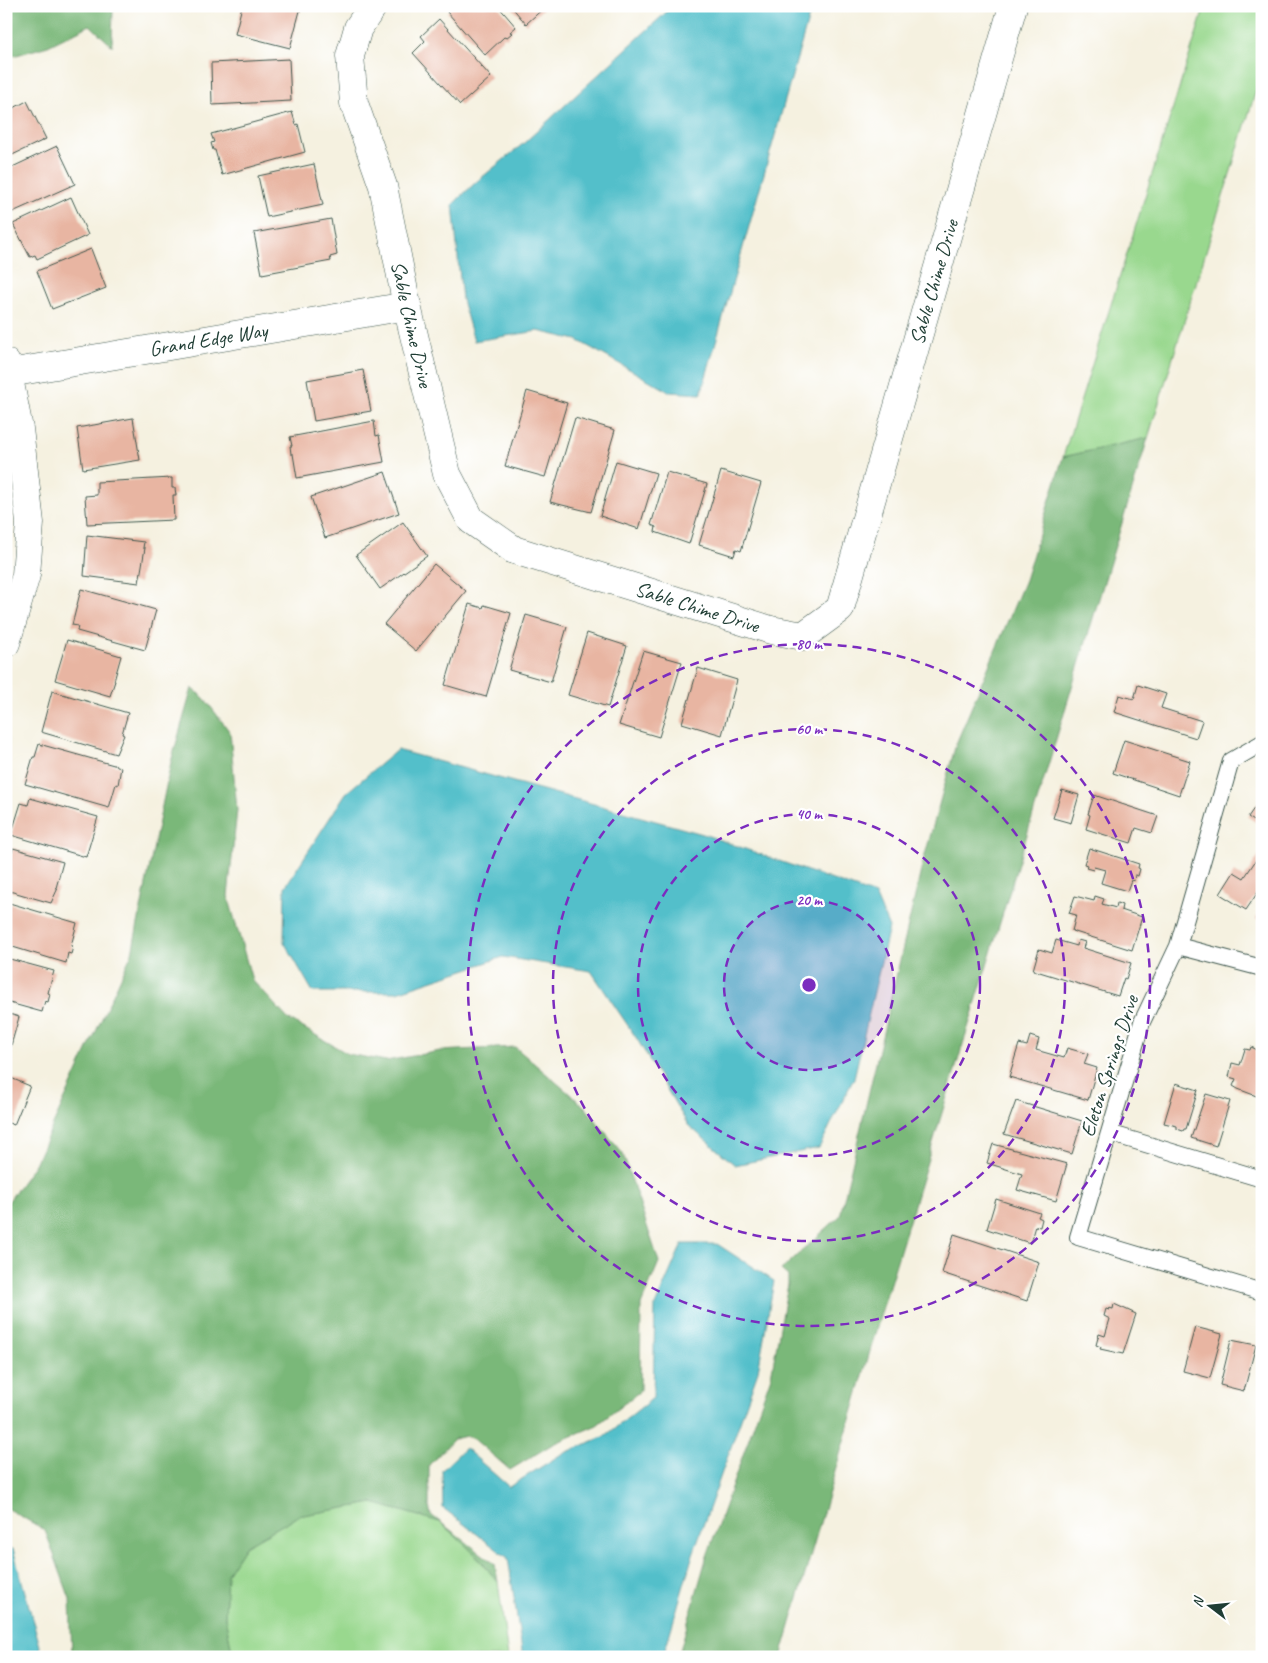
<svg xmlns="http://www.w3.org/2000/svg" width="1268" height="1663" font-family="Caveat,sans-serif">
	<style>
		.green { fill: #99d88e; stroke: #5c8a61 }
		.forest { fill: #7ab879; stroke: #4c7a56 }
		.water { fill: #52bfca; stroke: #387e7f }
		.building { fill: #e8b5a2 }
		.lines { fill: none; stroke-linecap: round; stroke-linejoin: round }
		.lane-casing { stroke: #3f584e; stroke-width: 18 }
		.street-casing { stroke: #3f584e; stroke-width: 29 }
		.lane { stroke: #fff; stroke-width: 16 }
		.street { stroke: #fff; stroke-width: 28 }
		.ring { fill: none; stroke: #7b2cbf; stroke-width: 2.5; stroke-dasharray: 9 6 }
		.labels { text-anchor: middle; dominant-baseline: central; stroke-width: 4.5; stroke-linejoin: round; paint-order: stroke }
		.street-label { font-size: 21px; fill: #1f3d34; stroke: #fff }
		.centre { fill: #7b2cbf; stroke: #fff; stroke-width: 2.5 }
		.ring-label { font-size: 15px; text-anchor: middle; font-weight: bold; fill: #7b2cbf; stroke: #fff; stroke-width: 4.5; stroke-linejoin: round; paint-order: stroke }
	</style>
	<rect width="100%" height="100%" fill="#fff"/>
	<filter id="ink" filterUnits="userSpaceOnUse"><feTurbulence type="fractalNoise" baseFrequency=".02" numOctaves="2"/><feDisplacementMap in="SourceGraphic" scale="10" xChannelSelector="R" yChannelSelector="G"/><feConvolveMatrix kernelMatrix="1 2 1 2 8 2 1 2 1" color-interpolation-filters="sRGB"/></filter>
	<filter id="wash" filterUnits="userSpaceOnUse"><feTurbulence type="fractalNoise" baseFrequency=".0096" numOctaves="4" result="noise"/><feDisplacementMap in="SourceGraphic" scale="20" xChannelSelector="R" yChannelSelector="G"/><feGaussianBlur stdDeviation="1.12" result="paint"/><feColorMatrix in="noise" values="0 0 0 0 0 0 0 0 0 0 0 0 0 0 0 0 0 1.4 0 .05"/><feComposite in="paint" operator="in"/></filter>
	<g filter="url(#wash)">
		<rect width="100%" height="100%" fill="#f5f1e0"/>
		<path class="green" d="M 1205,6 L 1262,6 L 1262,71 L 1148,438 L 1063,457 Z
			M 373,1503 L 440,1522 L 475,1554 L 498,1582 L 508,1657 L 233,1657 L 225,1617 L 227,1574 L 245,1546 L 298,1516 Z"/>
		<path class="forest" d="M 6,6 L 113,6 L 112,46 L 90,25 L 48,46 L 6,58 Z
			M 1148,438 L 884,1303 L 781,1657 L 678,1657 L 706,1559 L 771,1376 L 788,1284 L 788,1276 L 781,1270 L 840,1216 L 923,862 L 956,744 L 1025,580 L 1063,457 Z
			M 192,688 L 204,698 L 230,732 L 237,810 L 228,896 L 252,980 L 288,1019 L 348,1054 L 386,1061 L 440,1051 L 515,1047 L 585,1107 L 623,1154 L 659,1262 L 641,1305 L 640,1391 L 597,1425 L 551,1445 L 510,1470 L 474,1439 L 466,1436 L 454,1439 L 429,1465 L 429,1507 L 431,1515 L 495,1564 L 498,1582 L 475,1554 L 440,1522 L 373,1503 L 298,1516 L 245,1546 L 227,1574 L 225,1617 L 233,1657 L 72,1657 L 70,1599 L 45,1530 L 6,1508 L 6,1205 L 35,1164 L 132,953 L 171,762 Z"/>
		<path class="water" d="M 673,6 L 812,6 L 701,394 L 670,392 L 577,340 L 538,331 L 474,341 L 462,300 L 453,204 L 475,183 L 524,143 Z
			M 397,750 L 703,834 L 875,895 L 889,928 L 854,1078 L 819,1148 L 735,1165 L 688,1125 L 637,1039 L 591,971 L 503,957 L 397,992 L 313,992 L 284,942 L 285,887 L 346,793 Z
			M 682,1244 L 717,1244 L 774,1281 L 758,1371 L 693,1554 L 663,1657 L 523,1657 L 508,1558 L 443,1508 L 442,1470 L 465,1448 L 509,1487 L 560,1455 L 605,1436 L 653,1398 L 655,1306 Z
			M 6,1549 L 13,1549 L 43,1657 L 6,1657 Z"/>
		<g id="blocks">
			<path class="building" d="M 242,6 L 301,7 L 290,48 L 235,34 Z
				M 453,6 L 498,6 L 516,27 L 510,32 L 512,33 L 506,38 L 504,37 L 485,55 L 447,12 Z
				M 511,6 L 546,6 L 526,24 Z
				M 439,19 L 491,77 L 460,105 L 413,53 L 425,41 L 421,36 Z
				M 289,59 L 291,101 L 212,105 L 211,63 Z
				M 27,101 L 46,139 L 6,158 L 6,112 Z
				M 292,112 L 296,125 L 298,124 L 305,152 L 222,175 L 215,150 L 213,150 L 211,143 L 214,142 L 211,134 Z
				M 57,146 L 75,184 L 6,215 L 6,170 Z
				M 314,164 L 323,205 L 267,217 L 258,176 Z
				M 71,197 L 88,235 L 37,259 L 35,255 L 30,257 L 13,224 Z
				M 331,219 L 337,255 L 330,257 L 331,261 L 262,274 L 254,233 Z
				M 91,249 L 106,288 L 52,309 L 37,271 Z
				M 363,370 L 371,411 L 314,421 L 307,380 Z
				M 527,391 L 567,403 L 545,477 L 505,466 Z
				M 133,418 L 140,460 L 83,469 L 77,428 Z
				M 575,418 L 615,430 L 591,512 L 550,502 Z
				M 374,421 L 376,436 L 379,435 L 384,462 L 297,478 L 293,454 L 291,454 L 290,446 L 292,446 L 290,437 Z
				M 616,461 L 656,473 L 639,529 L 600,516 Z
				M 721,471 L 761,483 L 741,551 L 736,549 L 734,556 L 699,545 Z
				M 385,472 L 399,513 L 325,538 L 311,497 Z
				M 667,472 L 707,484 L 689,544 L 655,532 L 656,527 L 651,525 Z
				M 172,478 L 172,488 L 175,488 L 176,495 L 173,495 L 174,520 L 87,524 L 85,496 L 97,495 L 97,482 Z
				M 403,522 L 427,556 L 380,589 L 356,555 Z
				M 87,535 L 144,542 L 143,548 L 145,548 L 139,583 L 84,576 Z
				M 434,564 L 466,591 L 416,651 L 384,624 Z
				M 81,589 L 156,610 L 145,650 L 77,631 L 78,626 L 72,625 Z
				M 469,604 L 483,608 L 484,605 L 511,613 L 486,697 L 445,685 Z
				M 526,615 L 567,627 L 551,682 L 509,670 Z
				M 587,633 L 627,646 L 608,707 L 568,695 Z
				M 67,640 L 121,656 L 114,681 L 115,681 L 110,696 L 55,680 Z
				M 643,651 L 682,662 L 659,737 L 619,725 Z
				M 698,668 L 737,680 L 722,735 L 682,723 Z
				M 1138,685 L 1166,694 L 1161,708 L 1202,721 L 1196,738 L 1114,712 L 1119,695 L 1134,699 Z
				M 52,691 L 128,713 L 122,734 L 124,735 L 116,754 L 41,732 Z
				M 1124,740 L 1190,761 L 1179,795 L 1113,773 Z
				M 39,744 L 121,767 L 118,785 L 116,784 L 109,808 L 25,784 L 33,757 L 35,757 Z
				M 1062,790 L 1079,795 L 1071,823 L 1053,818 Z
				M 1094,795 L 1158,816 L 1152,833 L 1136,828 L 1131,843 L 1086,829 L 1090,815 L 1088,814 Z
				M 1262,797 L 1262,826 L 1248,817 Z
				M 30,798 L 98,817 L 86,857 L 11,835 L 21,803 L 28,805 Z
				M 13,848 L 63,862 L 56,888 L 58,888 L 51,903 L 6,890 L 6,858 L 10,859 Z
				M 1089,848 L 1139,864 L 1138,868 L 1140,869 L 1138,876 L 1135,875 L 1134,881 L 1131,880 L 1127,891 L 1101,883 L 1105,870 L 1094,867 L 1093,870 L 1086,868 L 1087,865 L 1084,864 Z
				M 1262,851 L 1262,886 L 1246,910 L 1220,894 L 1234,872 L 1244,878 Z
				M 1075,896 L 1094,901 L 1095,896 L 1104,899 L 1102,904 L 1116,908 L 1117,903 L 1122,905 L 1121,910 L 1142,917 L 1132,950 L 1072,931 L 1076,915 L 1069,913 Z
				M 6,902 L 77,923 L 71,946 L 73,947 L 71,954 L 68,953 L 66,963 L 6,945 Z
				M 1262,910 L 1262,923 L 1256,919 Z
				M 1056,940 L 1077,946 L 1078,940 L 1085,942 L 1083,948 L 1131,963 L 1126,979 L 1124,978 L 1118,996 L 1033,970 L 1039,949 L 1052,953 Z
				M 6,958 L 54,971 L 48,993 L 50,994 L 48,1002 L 45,1001 L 42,1012 L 6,1002 Z
				M 6,1013 L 19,1017 L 7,1060 L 6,1060 Z
				M 1030,1036 L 1039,1039 L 1036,1050 L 1064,1058 L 1067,1048 L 1088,1054 L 1084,1064 L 1097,1068 L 1088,1100 L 1009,1077 L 1019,1044 L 1027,1046 Z
				M 1251,1047 L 1262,1052 L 1262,1087 L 1259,1097 L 1238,1089 L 1233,1086 L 1236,1079 L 1229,1077 L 1232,1063 L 1240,1065 L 1245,1049 L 1250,1050 Z
				M 6,1076 L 30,1086 L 14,1125 L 6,1122 Z
				M 1176,1083 L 1198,1090 L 1186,1129 L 1184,1129 L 1183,1131 L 1177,1129 L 1177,1126 L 1164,1123 Z
				M 1206,1094 L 1230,1101 L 1216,1146 L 1191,1138 Z
				M 1016,1101 L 1082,1121 L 1072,1154 L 1004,1134 Z
				M 993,1144 L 1067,1164 L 1056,1201 L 1017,1190 L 1022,1174 L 987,1163 Z
				M 996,1199 L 1040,1213 L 1038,1217 L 1042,1219 L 1040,1227 L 1035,1226 L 1030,1243 L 987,1229 Z
				M 954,1234 L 1039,1262 L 1027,1301 L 942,1273 Z
				M 1114,1304 L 1136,1314 L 1123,1354 L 1100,1349 L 1101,1347 L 1096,1345 L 1099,1334 L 1105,1336 L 1110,1319 L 1104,1316 L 1106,1309 L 1109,1310 L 1109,1308 L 1113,1309 Z
				M 1195,1327 L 1222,1334 L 1210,1378 L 1183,1371 Z
				M 1231,1340 L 1256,1345 L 1244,1391 L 1220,1385 Z"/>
		</g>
	</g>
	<g filter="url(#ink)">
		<use href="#blocks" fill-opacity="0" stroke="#3f584e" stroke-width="1"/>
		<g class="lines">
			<g class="lane-casing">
				<path id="lane" d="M 1262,743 L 1231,761 L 1178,946 L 1142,1022 L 1078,1237 L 1262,1292
					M 1178,946 L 1262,968
					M 1109,1133 L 1262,1179"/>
			</g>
			<g class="street-casing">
				<g id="street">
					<path id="s1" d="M 373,6 L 358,28 L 350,56 L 354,103 L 383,186 L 407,306 L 447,474 L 471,520 L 514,550 L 771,630 L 803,636 L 840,609 L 1013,6"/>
					<path d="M 6,363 L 19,429 L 30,523 L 26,575 L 6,643"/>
					<path id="s2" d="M 9,373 L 407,306"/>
				</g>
			</g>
			<use href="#lane" class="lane"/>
			<use href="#street" class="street"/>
		</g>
	</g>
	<circle cx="809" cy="985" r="85" fill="#7b2cbf" fill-opacity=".12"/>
	<g class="ring">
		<circle cx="809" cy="985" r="85"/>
		<circle cx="809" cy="985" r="171"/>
		<circle cx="809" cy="985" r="256"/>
		<circle cx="809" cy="985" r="341"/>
	</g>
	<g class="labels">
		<g class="street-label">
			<text stroke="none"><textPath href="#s1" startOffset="1278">Sable Chime Drive</textPath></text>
			<text stroke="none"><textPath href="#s1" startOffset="332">Sable Chime Drive</textPath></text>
			<text stroke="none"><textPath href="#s2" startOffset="202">Grand Edge Way</textPath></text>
			<text stroke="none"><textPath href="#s1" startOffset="782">Sable Chime Drive</textPath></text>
			<text transform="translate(1109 1066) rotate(-72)">Eleton Springs Drive</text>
		</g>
	</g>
	<circle cx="809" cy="985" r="8" class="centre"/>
	<g class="ring-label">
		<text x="809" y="649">80 m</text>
		<text x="809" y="734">60 m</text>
		<text x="809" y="819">40 m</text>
		<text x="809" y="905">20 m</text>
	</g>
	<rect width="1268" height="1663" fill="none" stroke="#fff" stroke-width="25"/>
	<g transform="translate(1210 1606) rotate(286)" stroke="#ffffff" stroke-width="4" paint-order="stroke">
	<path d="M0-4L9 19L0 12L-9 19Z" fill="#1f3d34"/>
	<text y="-8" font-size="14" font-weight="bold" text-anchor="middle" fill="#1f3d34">N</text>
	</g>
</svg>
